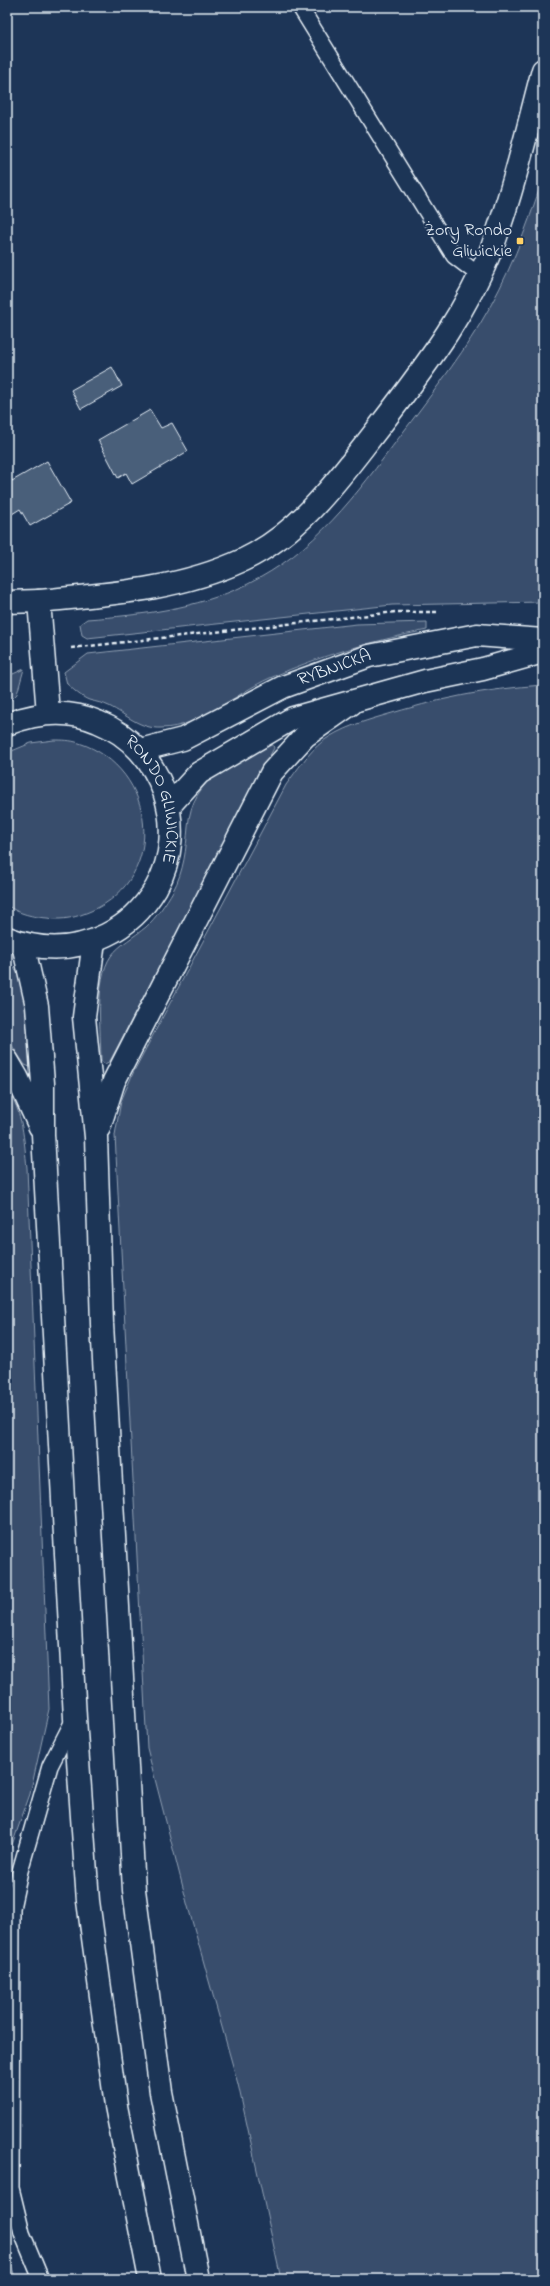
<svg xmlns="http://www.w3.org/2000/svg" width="550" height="2286" font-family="'Indie Flower',sans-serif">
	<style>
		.green { fill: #374d6c; stroke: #909fb2 }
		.building { fill: #495e7a; stroke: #e8f1f8 }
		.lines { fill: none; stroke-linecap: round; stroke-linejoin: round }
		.lane-casing { stroke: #e8f1f8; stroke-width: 18 }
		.street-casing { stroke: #e8f1f8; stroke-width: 25 }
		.secondary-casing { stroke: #e8f1f8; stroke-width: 25 }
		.primary-casing { stroke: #e8f1f8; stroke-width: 25 }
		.highway-casing { stroke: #e8f1f8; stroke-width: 25 }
		.path { stroke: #e8f1f8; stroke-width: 2.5; stroke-dasharray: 4 3; stroke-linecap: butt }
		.lane { stroke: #1d3557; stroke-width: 15 }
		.street { stroke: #1d3557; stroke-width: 22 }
		.secondary { stroke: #1d3557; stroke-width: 22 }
		.primary { stroke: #1d3557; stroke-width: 22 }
		.highway { stroke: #1d3557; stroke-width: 22 }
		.poi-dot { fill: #ffd166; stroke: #1d3557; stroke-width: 1.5 }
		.labels { text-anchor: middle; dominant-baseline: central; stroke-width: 4; stroke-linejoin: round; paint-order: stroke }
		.poi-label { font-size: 18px; fill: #e8f1f8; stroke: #1d3557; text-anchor: end }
		.street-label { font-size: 18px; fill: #e8f1f8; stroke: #1d3557 }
	</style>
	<rect width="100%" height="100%" fill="#1d3557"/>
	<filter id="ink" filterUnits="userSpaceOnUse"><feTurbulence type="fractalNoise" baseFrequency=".025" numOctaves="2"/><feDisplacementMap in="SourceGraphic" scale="8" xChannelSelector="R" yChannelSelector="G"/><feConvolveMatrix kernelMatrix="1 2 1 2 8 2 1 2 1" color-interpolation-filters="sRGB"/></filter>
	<g filter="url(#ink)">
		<path class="green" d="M 543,177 L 543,602 L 392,605 L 87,638 L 82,635 L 80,624 L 87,619 C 142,615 195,609 246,585 C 316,551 355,496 401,435 C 428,399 456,363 480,324 C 508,278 527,229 543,177 Z
			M 427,622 L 427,630 C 373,641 321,655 270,678 C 236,693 199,728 161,728 C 140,729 127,715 109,706 C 103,703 96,702 89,700 C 81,697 74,690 67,684 L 64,672 L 88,654 L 357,624 Z
			M 24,669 L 17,694 L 7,704 L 7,670 L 13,674 Z
			M 543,685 L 543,2279 L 281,2279 L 238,2084 L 187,1903 L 147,1748 L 115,1135 L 121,1101 L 134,1071 L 286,785 C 297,770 308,753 323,741 C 341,728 362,722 382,716 C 438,699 484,689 543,685 Z
			M 54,740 C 62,740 71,740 79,743 C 157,768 169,878 91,911 C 77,917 63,921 47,918 C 34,917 18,914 7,905 L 7,753 L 31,743 Z
			M 272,743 L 274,748 L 110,1061 L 105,1064 L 101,1061 C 101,1032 94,980 111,956 C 120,944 134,937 146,927 C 156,918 166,903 173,891 C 184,871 186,849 188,827 C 192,776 233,763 272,743 Z
			M 7,958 L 21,978 L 33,1062 L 30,1067 L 25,1065 L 7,1038 Z
			M 7,1088 C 23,1112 24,1140 27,1168 L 49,1709 L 30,1794 L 7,1859 Z
			M 7,2255 L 16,2279 L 7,2279 Z"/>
		<path class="building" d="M 112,367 L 122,386 L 81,409 L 71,390 Z
			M 150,410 L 161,428 L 172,423 L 188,451 L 132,484 L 126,473 L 118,478 L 98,440 Z
			M 47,461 L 71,503 L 30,526 L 20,509 L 12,514 L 7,505 L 7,472 L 12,481 Z"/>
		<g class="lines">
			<g class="lane-casing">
				<path id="lane" d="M 300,7 L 454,256 L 479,275
					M 41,2279 L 22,2233 L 11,2188 L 12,1908 L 20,1871 L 50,1766 L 74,1719"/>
			</g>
			<g class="street-casing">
				<path id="street" d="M 7,602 L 39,601"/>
			</g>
			<g class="secondary-casing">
				<g id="secondary">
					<path d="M 48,713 L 39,601 C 109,594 178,590 243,560 C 302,532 340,477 379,427 C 426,366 475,302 499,228 C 517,177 529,122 543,70"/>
					<path id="s1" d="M 140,750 L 183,739 L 283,687 L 369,656 L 477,635 L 543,640"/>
					<path d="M 169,806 L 199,773 L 293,718 L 425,681 L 483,669 L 543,652"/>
				</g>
			</g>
			<g class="primary-casing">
				<g id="primary">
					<path id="s2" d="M 7,724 C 36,713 68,709 98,722 C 163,748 190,828 156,888 C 144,908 127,925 106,935 C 74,951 40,951 7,938"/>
				</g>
			</g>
			<g class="highway-casing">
				<path id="highway" d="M 94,941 L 84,1017 L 96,1137 L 102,1324 L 134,1890 L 161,2092 L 198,2279
					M 23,944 L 37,1006 L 43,1083 L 43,1134 L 75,1718 L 88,1901 L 116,2106 L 150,2279
					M 7,1060 L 17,1077 L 40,1127
					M 99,1128 L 114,1081 L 272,772 L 305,736 L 351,704"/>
			</g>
			<path class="path" d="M 71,648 L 396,612 L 439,612
				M 7,652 L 11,653"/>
			<use href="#lane" class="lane"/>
			<use href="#street" class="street"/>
			<use href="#secondary" class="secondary"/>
			<use href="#primary" class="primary"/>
			<use href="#highway" class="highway"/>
		</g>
	</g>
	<rect class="poi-dot" x="516" y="237" width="8" height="8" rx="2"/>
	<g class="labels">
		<g class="poi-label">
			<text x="512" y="231">Żory Rondo<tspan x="512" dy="21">Gliwickie</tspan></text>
		</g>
		<g class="street-label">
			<text stroke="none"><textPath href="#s1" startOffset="212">RYBNICKA</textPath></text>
			<text stroke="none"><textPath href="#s2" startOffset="196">RONDO GLIWICKIE</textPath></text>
		</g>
	</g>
	<rect width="550" height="2286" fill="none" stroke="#1d3557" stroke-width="24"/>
	<rect x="12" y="12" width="526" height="2262" fill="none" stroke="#e8f1f8" stroke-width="1.5" filter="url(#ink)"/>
</svg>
